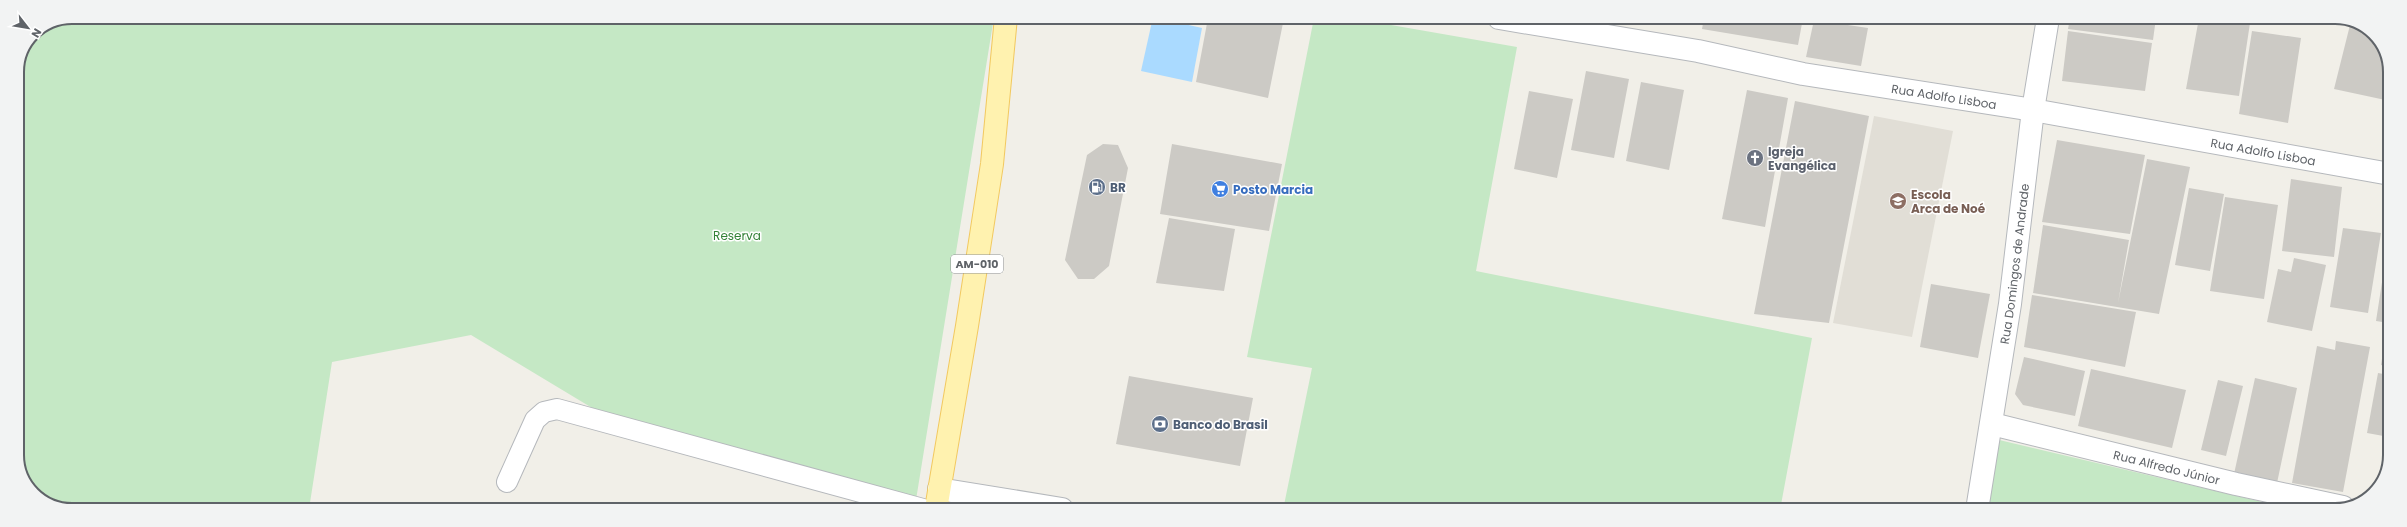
<svg xmlns="http://www.w3.org/2000/svg" width="2407" height="527" font-family="Poppins,sans-serif">
	<style>
		.education { fill: #e1ded6 }
		.green { fill: #c5e8c5 }
		.water { fill: #aadaff }
		.building { fill: #cccac5 }
		.lines { fill: none; stroke-linecap: round; stroke-linejoin: round }
		.lane-casing { stroke: #b5b8bc; stroke-width: 22 }
		.street-casing { stroke: #b5b8bc; stroke-width: 24 }
		.primary-casing { stroke: #f2c960; stroke-width: 24 }
		.lane { stroke: #fff; stroke-width: 20 }
		.street { stroke: #fff; stroke-width: 22 }
		.primary { stroke: #fff2af; stroke-width: 22 }
		.labels { text-anchor: middle; dominant-baseline: central; stroke-width: 3; stroke-linejoin: round; paint-order: stroke }
		.shield { fill: #fff; stroke: #8f9295; stroke-width: 1 }
		.shield-label { font-size: 11px; font-weight: bold; fill: #5f6368 }
		.street-label { font-size: 12px; fill: #5f6368; stroke: #fff }
		.worship-label { font-size: 12px; font-weight: bold; fill: #5b616d; stroke: #fff; text-anchor: start }
		.service-label { font-size: 12px; font-weight: bold; fill: #4e5e75; stroke: #fff; text-anchor: start }
		.shop-label { font-size: 12px; font-weight: bold; fill: #366cbe; stroke: #fff; text-anchor: start }
		.education-label { font-size: 12px; font-weight: bold; fill: #785e54; stroke: #fff; text-anchor: start }
		.park-label { font-size: 12px; fill: #348238; stroke: #fff }
		.rim { fill: none; stroke: #5f6368; stroke-width: 2 }
	</style>
	<rect width="100%" height="100%" fill="#f1efe8"/>
	<path class="education" d="M 1874,116 L 1953,131 L 1912,337 L 1833,323 Z"/>
	<path class="green" d="M 72,17 L 994,17 L 916,500 L 642,438 L 471,335 L 332,362 L 309,509 L 61,509 L 31,491 L 17,462 L 17,72 L 33,33 Z
		M 1314,18 L 1351,18 L 1517,47 L 1476,271 L 1812,338 L 1780,510 L 1283,510 L 1312,368 L 1247,357 Z
		M 1995,439 L 2297,510 L 1986,510 Z"/>
	<path class="water" d="M 1153,17 L 1202,28 L 1192,82 L 1141,71 Z"/>
	<path class="building" d="M 1208,18 L 1284,18 L 1268,98 L 1196,82 Z
		M 1704,18 L 1803,18 L 1798,45 L 1702,29 Z
		M 2070,18 L 2156,18 L 2153,40 L 2068,29 Z
		M 2199,18 L 2220,18 L 2250,23 L 2239,96 L 2186,89 Z
		M 1814,20 L 1868,28 L 1861,66 L 1806,57 Z
		M 2351,21 L 2376,36 L 2390,68 L 2390,101 L 2334,89 Z
		M 2068,31 L 2152,43 L 2145,91 L 2062,81 Z
		M 2252,31 L 2301,38 L 2288,123 L 2239,114 Z
		M 1586,71 L 1629,79 L 1614,158 L 1571,150 Z
		M 1641,82 L 1684,90 L 1669,170 L 1626,161 Z
		M 1747,90 L 1788,98 L 1765,227 L 1722,219 Z
		M 1529,91 L 1573,99 L 1557,178 L 1514,169 Z
		M 1795,101 L 1869,116 L 1829,323 L 1754,314 Z
		M 2057,140 L 2145,155 L 2130,234 L 2042,222 Z
		M 1103,144 L 1118,145 L 1128,168 L 1109,266 L 1094,279 L 1078,279 L 1065,260 L 1087,155 Z
		M 1172,144 L 1282,164 L 1269,231 L 1160,214 Z
		M 2147,159 L 2190,167 L 2159,314 L 2033,293 L 2043,225 L 2129,240 L 2118,303 Z
		M 2291,179 L 2342,187 L 2334,257 L 2282,251 Z
		M 2189,188 L 2224,194 L 2210,271 L 2175,265 Z
		M 2225,197 L 2278,205 L 2264,299 L 2210,291 Z
		M 1169,218 L 1235,229 L 1224,291 L 1156,283 Z
		M 2343,228 L 2381,233 L 2368,313 L 2330,307 Z
		M 2389,237 L 2389,323 L 2376,321 Z
		M 2294,258 L 2326,265 L 2312,331 L 2267,322 L 2278,269 L 2291,272 Z
		M 1931,284 L 1990,294 L 1978,358 L 1920,347 Z
		M 2032,295 L 2136,312 L 2125,367 L 2024,347 Z
		M 2387,327 L 2389,328 L 2389,367 L 2381,365 Z
		M 2336,341 L 2370,347 L 2343,492 L 2292,483 L 2317,346 L 2335,350 Z
		M 2024,357 L 2085,371 L 2075,416 L 2023,405 L 2015,394 Z
		M 2091,369 L 2186,390 L 2172,448 L 2078,426 Z
		M 2378,373 L 2389,375 L 2389,437 L 2367,433 Z
		M 1129,376 L 1253,398 L 1240,466 L 1116,444 Z
		M 2255,378 L 2297,388 L 2277,483 L 2234,474 Z
		M 2218,380 L 2243,386 L 2226,456 L 2201,450 Z"/>
	<g class="lines">
		<g class="lane-casing">
			<path id="lane" d="M 507,482 L 535,420 L 544,412 L 557,409 L 923,509"/>
		</g>
		<g class="street-casing">
			<g id="street">
				<path id="s1" d="M 1499,18 L 1698,51 L 1803,74 L 2033,110 L 2390,174"/>
				<path id="s2" d="M 1992,424 L 2236,484 L 2343,507"/>
				<path d="M 939,489 L 1062,509"/>
				<path id="s3" d="M 1977,510 L 2010,304 L 2033,110 L 2048,18"/>
			</g>
		</g>
		<g class="primary-casing">
			<path id="primary" d="M 936,509 L 967,326 L 992,164 L 1006,17"/>
		</g>
		<use href="#lane" class="lane"/>
		<use href="#street" class="street"/>
		<use href="#primary" class="primary"/>
	</g>
	<defs>
		<g id="church-disc" transform="scale(0.9)"><circle r="9.5" fill="#6b7280" stroke="#fff"/><path d="M-1.2-6h2.4v3.5h3.3v2.4h-3.3V6h-2.4V-.1h-3.3v-2.4h3.3Z" fill="#fff"/></g>
		<g id="fuel-disc" transform="scale(0.9)"><circle r="9.5" fill="#5c6f8a" stroke="#fff"/><path d="M-5.5-6h7V0h2V4h1.3V-2.5L3-4.5l.8-.8L6-3V5H2.5V1h-1V6h-7ZM-4.2-4.7v3.2H.2V-4.7Z" fill="#fff"/></g>
		<g id="supermarket-disc" transform="scale(0.9)"><circle r="9.5" fill="#3f7fe0" stroke="#fff"/><path d="M-6-5.5h2.5l.6 2H6L4.5 2H-2.5L-4.4-4H-6ZM-1.5 3.2a1.3 1.3 0 1 0 .1 0ZM3 3.2a1.3 1.3 0 1 0 .1 0Z" fill="#fff"/></g>
		<g id="school-disc" transform="scale(0.9)"><circle r="9.5" fill="#8d6e63" stroke="#fff"/><path d="M0-5L7-2L0 1L-7-2ZM-4 1L0 2.5L4 1V4Q0 6-4 4Z" fill="#fff"/></g>
		<g id="bank-disc" transform="scale(0.9)"><circle r="9.5" fill="#5c6f8a" stroke="#fff"/><path d="M-6-4H6V4H-6ZM0-2.3a2.3 2.3 0 1 0 0 4.6a2.3 2.3 0 1 0 0-4.6Z" fill="#fff"/></g>
	</defs>
	<g fill-rule="evenodd">
		<use href="#church-disc" x="1755" y="158"/>
		<use href="#fuel-disc" x="1097" y="187"/>
		<use href="#supermarket-disc" x="1220" y="189"/>
		<use href="#school-disc" x="1898" y="201"/>
		<use href="#bank-disc" x="1160" y="424"/>
	</g>
	<g class="labels">
		<rect class="shield" x="951" y="255" width="52" height="18" rx="3"/>
		<g class="shield-label">
			<text x="977" y="264">AM-010</text>
		</g>
		<g class="street-label">
			<text stroke="none"><textPath href="#s1" startOffset="452">Rua Adolfo Lisboa</textPath></text>
			<text stroke="none"><textPath href="#s1" startOffset="776">Rua Adolfo Lisboa</textPath></text>
			<text stroke="none"><textPath href="#s3" startOffset="249">Rua Domingos de Andrade</textPath></text>
			<text stroke="none"><textPath href="#s2" startOffset="180">Rua Alfredo Júnior</textPath></text>
		</g>
		<g class="worship-label">
			<text x="1768" y="151">Igreja<tspan x="1768" dy="14">Evangélica</tspan></text>
		</g>
		<g class="service-label">
			<text x="1110" y="187">BR</text>
			<text x="1173" y="424">Banco do Brasil</text>
		</g>
		<g class="shop-label">
			<text x="1233" y="189">Posto Marcia</text>
		</g>
		<g class="education-label">
			<text x="1911" y="194">Escola<tspan x="1911" dy="14">Arca de Noé</tspan></text>
		</g>
		<g class="park-label">
			<text x="737" y="235">Reserva</text>
		</g>
	</g>
	<path d="M0 0H2407V527H0ZM72 24H2335A48 48 0 0 1 2383 72V455A48 48 0 0 1 2335 503H72A48 48 0 0 1 24 455V72A48 48 0 0 1 72 24Z" fill="#f2f3f3" fill-rule="evenodd"/>
	<path class="rim" d="M72 24H2335A48 48 0 0 1 2383 72V455A48 48 0 0 1 2335 503H72A48 48 0 0 1 24 455V72A48 48 0 0 1 72 24Z"/>
	<g transform="translate(28 28) rotate(121)" stroke="#ffffff" stroke-width="3" paint-order="stroke">
	<path d="M0-3L7 15L0 10L-7 15Z" fill="#5f6368"/>
	<text y="-6" font-size="11" font-weight="bold" text-anchor="middle" fill="#5f6368">N</text>
	</g>
</svg>
